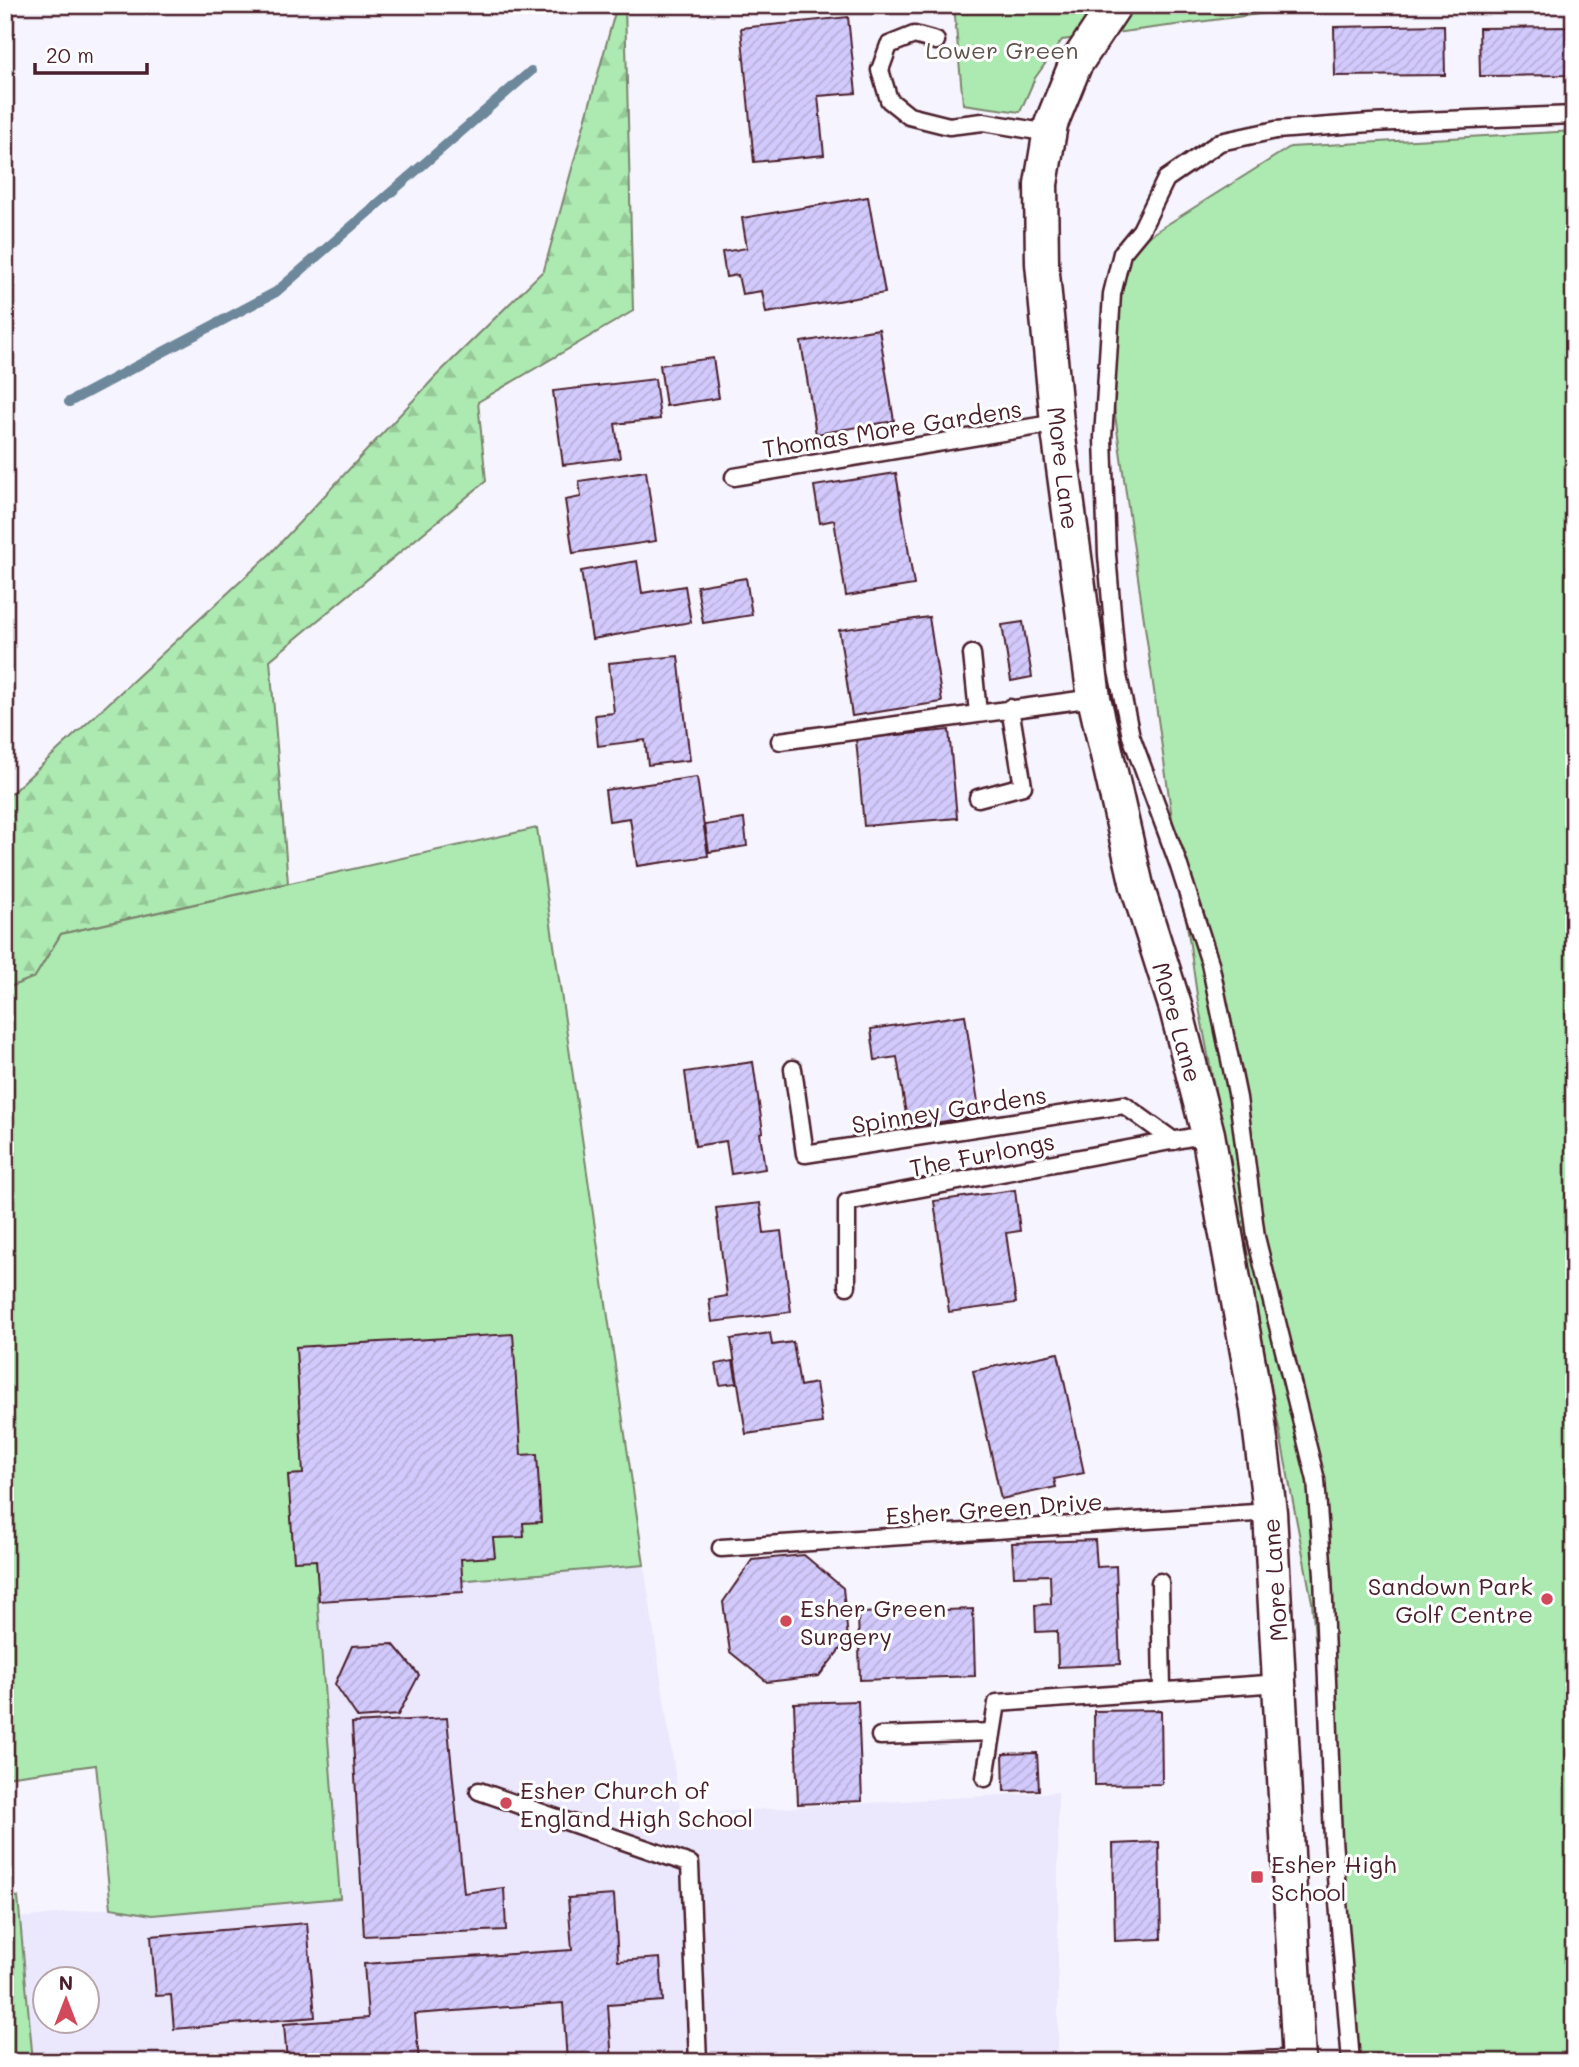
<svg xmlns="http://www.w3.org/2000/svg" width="1579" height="2067" font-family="Mali,sans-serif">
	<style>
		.built { fill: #ebe7fd; fill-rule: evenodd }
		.forest { fill: url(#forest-firs); stroke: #7b846e; stroke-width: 2 }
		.park { fill: #aceab1; stroke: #7b846e; stroke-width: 2 }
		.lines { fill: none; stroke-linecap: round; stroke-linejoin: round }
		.stream { stroke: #6d879b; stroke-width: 10 }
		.building { fill: url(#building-hatch); stroke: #4a1f2b; stroke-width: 2 }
		.lane-casing { stroke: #4a1f2b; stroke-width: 21 }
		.street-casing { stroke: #4a1f2b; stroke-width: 37 }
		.lane { stroke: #fff; stroke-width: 16 }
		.street { stroke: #fff; stroke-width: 32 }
		.poi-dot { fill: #d1495b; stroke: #fff; stroke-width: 2.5 }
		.labels { text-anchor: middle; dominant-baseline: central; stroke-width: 6; stroke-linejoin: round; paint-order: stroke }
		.park-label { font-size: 24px; fill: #62524c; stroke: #fff }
		.street-label { font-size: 24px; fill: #4a1f2b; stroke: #fff }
		.poi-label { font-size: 24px; fill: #4a1f2b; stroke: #fff; text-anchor: start }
	</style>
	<defs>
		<pattern id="forest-firs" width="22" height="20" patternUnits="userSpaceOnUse" patternTransform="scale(1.75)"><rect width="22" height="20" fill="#aceab1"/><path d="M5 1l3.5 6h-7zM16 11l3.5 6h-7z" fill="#96c898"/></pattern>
		<pattern id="building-hatch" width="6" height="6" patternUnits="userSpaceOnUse" patternTransform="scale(1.75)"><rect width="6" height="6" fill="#d2cafc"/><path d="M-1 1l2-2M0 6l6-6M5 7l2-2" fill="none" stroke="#b6add8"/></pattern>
	</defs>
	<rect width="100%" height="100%" fill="#f6f4fe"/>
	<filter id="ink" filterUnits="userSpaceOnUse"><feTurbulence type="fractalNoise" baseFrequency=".0143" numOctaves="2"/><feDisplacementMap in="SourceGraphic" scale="14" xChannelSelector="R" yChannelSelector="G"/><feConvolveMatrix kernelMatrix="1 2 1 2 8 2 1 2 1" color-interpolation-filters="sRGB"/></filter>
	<g filter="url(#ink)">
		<path class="built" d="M 644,1565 L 681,1814 L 1058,1792 L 1058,2062 L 33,2062 L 20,1918 L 111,1908 L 152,1915 L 340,1898 L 317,1593 ZM 46,1980 L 88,1980 L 88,2022 L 46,2022 Z"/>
		<path class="forest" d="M 617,5 L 625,5 L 633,311 L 478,402 L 486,481 L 270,660 L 288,883 L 61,934 L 35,977 L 5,989 L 5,799 L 270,554 L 436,376 L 544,270 Z"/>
		<path class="park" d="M 954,5 L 1328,5 L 1062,40 L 1035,78 L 1020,112 L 963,104 Z
			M 1574,131 L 1574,2062 L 1351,2062 L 1312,1602 L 1198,1002 L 1104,337 L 1122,253 L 1290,147 Z
			M 537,828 L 644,1565 L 317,1593 L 340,1898 L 152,1915 L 111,1908 L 96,1765 L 5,1777 L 5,989 L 35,977 L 61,934 Z
			M 5,1894 L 18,1897 L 33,2062 L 5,2062 Z"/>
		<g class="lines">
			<path class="stream" d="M 69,402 L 276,292 L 531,71"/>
		</g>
		<path class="building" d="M 848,17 L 856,93 L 818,96 L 824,155 L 754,162 L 741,28 Z
			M 1444,25 L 1445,75 L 1335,76 L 1334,27 Z
			M 1574,27 L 1574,75 L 1480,76 L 1479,28 Z
			M 868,197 L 885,293 L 766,313 L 762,291 L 742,294 L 738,275 L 726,277 L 722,252 L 747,248 L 742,218 Z
			M 879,329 L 894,421 L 816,434 L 801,342 Z
			M 713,358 L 719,398 L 666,406 L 660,365 Z
			M 655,379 L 660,419 L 615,424 L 620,458 L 563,465 L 553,391 Z
			M 646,471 L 656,541 L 573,553 L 565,500 L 581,497 L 579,481 Z
			M 896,473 L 914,585 L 846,596 L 834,520 L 820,523 L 814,486 Z
			M 637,561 L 642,593 L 685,586 L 691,622 L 592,639 L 581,571 Z
			M 746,578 L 752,615 L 703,623 L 697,586 Z
			M 929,617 L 942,702 L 852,716 L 839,630 Z
			M 1023,622 L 1032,677 L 1011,681 L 1002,625 Z
			M 678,656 L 690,760 L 648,765 L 645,740 L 598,746 L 595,715 L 614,713 L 609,663 Z
			M 949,730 L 957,818 L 864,826 L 856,739 Z
			M 697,777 L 708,856 L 637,866 L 630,818 L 609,821 L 605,790 Z
			M 744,819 L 747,846 L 709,852 L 705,825 Z
			M 965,1015 L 980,1116 L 908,1127 L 897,1057 L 875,1060 L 871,1029 Z
			M 753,1062 L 763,1132 L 760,1133 L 765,1169 L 731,1174 L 726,1141 L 695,1146 L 685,1072 Z
			M 1015,1190 L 1020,1231 L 1006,1233 L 1016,1303 L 949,1312 L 934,1201 Z
			M 760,1203 L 764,1233 L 781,1231 L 791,1312 L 712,1322 L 709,1299 L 727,1296 L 716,1208 Z
			M 770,1333 L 772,1345 L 793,1342 L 800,1386 L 816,1383 L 822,1423 L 746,1434 L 731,1339 Z
			M 513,1334 L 521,1455 L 537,1454 L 541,1522 L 523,1523 L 524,1537 L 493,1538 L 495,1557 L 461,1559 L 463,1592 L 319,1601 L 316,1560 L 294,1561 L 288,1475 L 303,1474 L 296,1347 Z
			M 1058,1353 L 1084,1473 L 1054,1479 L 1056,1487 L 1001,1499 L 973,1371 Z
			M 733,1361 L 737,1383 L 720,1385 L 716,1364 Z
			M 1095,1540 L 1097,1567 L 1116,1566 L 1120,1664 L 1058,1667 L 1057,1631 L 1036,1632 L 1035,1605 L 1051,1604 L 1050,1575 L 1014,1576 L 1012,1543 Z
			M 804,1555 L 843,1588 L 848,1639 L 819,1676 L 767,1682 L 730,1652 L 723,1602 L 752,1560 Z
			M 973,1609 L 975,1676 L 860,1680 L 858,1613 Z
			M 393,1644 L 419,1675 L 398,1715 L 358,1718 L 335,1684 L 352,1646 Z
			M 858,1701 L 862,1801 L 798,1804 L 794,1703 Z
			M 1161,1710 L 1162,1784 L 1095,1785 L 1094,1711 Z
			M 447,1718 L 464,1893 L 504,1888 L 506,1930 L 364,1936 L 352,1723 Z
			M 1037,1753 L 1039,1790 L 1004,1791 L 1003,1754 Z
			M 1159,1842 L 1161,1939 L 1115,1941 L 1113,1844 Z
			M 614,1895 L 618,1961 L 660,1958 L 663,2001 L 608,2005 L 612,2062 L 567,2062 L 563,2003 L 415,2014 L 419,2062 L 287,2062 L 284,2024 L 368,2018 L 364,1964 L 572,1950 L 568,1898 Z
			M 307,1923 L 315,2017 L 174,2029 L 171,1995 L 156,1996 L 151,1936 Z"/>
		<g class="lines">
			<g class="lane-casing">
				<path id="lane" d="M 936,41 L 914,35 L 889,45 L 880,70 L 889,100 L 909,116 L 949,126 L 983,122 L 1049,133
					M 734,477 L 1057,423
					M 972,654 L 978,713
					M 780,741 L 1094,698
					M 978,798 L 1023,786 L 1010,708
					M 793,1069 L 805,1154 L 1124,1105 L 1174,1141
					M 847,1286 L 847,1202 L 1208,1134
					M 721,1548 L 1270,1512
					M 1160,1582 L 1162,1690
					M 880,1736 L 992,1732
					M 985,1778 L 997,1703 L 1281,1683
					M 479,1791 L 690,1864 L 698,2062
					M 1232,2062 L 1299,2058
					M 1351,2062 L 1333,1840 L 1323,1575 L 1316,1480 L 1256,1237 L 1238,1098 L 1210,963 L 1177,860 L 1131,736 L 1117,671 L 1107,555 L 1103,438 L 1112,294 L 1122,253 L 1141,230 L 1166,179 L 1220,142 L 1276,130 L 1370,123 L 1574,115"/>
			</g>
			<g class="street-casing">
				<path id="street" d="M 1115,5 L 1075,65 L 1051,124 L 1041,184 L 1042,263 L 1057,423 L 1094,698 L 1137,886 L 1176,1009 L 1208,1134 L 1257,1408 L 1270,1512 L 1299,2062"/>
			</g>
			<use href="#lane" class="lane"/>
			<use href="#street" class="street"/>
		</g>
	</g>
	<g class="poi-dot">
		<circle cx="1547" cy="1599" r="7"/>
		<circle cx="786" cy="1621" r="7"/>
		<circle cx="506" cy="1803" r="7"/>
		<rect x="1250" y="1870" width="14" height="14" rx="3.5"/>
	</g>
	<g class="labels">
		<g class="park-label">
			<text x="1002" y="49">Lower Green</text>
		</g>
		<g class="street-label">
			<text transform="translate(892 428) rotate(-9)">Thomas More Gardens</text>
			<text transform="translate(1064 468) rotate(83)">More Lane</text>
			<text transform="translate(1178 1022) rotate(74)">More Lane</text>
			<text transform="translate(949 1109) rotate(-9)">Spinney Gardens</text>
			<text transform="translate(982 1154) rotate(-11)">The Furlongs</text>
			<text transform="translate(994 1508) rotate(-4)">Esher Green Drive</text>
			<text transform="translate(1274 1580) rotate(-94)">More Lane</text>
		</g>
		<g class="poi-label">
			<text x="1533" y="1585" text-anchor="end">Sandown Park<tspan x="1533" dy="28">Golf Centre</tspan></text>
			<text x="800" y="1607">Esher Green<tspan x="800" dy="28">Surgery</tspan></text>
			<text x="520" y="1789">Esher Church of<tspan x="520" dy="28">England High School</tspan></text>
			<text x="1271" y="1863">Esher High<tspan x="1271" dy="28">School</tspan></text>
		</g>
	</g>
	<rect width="1579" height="2067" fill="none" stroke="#fff" stroke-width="28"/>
	<rect x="14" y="14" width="1551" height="2039" fill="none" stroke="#4a1f2b" stroke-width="2.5" filter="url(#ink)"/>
	<g transform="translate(66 2000)"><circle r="33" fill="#ffffff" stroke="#b7a5aa" stroke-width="2"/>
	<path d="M0-5L12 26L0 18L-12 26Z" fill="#d1495b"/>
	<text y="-10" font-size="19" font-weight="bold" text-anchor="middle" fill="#4a1f2b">N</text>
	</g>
	<path d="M35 63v10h112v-10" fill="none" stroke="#4a1f2b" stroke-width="3.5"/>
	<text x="46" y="63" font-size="21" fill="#4a1f2b" stroke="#ffffff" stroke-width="5" paint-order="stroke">20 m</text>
</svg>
